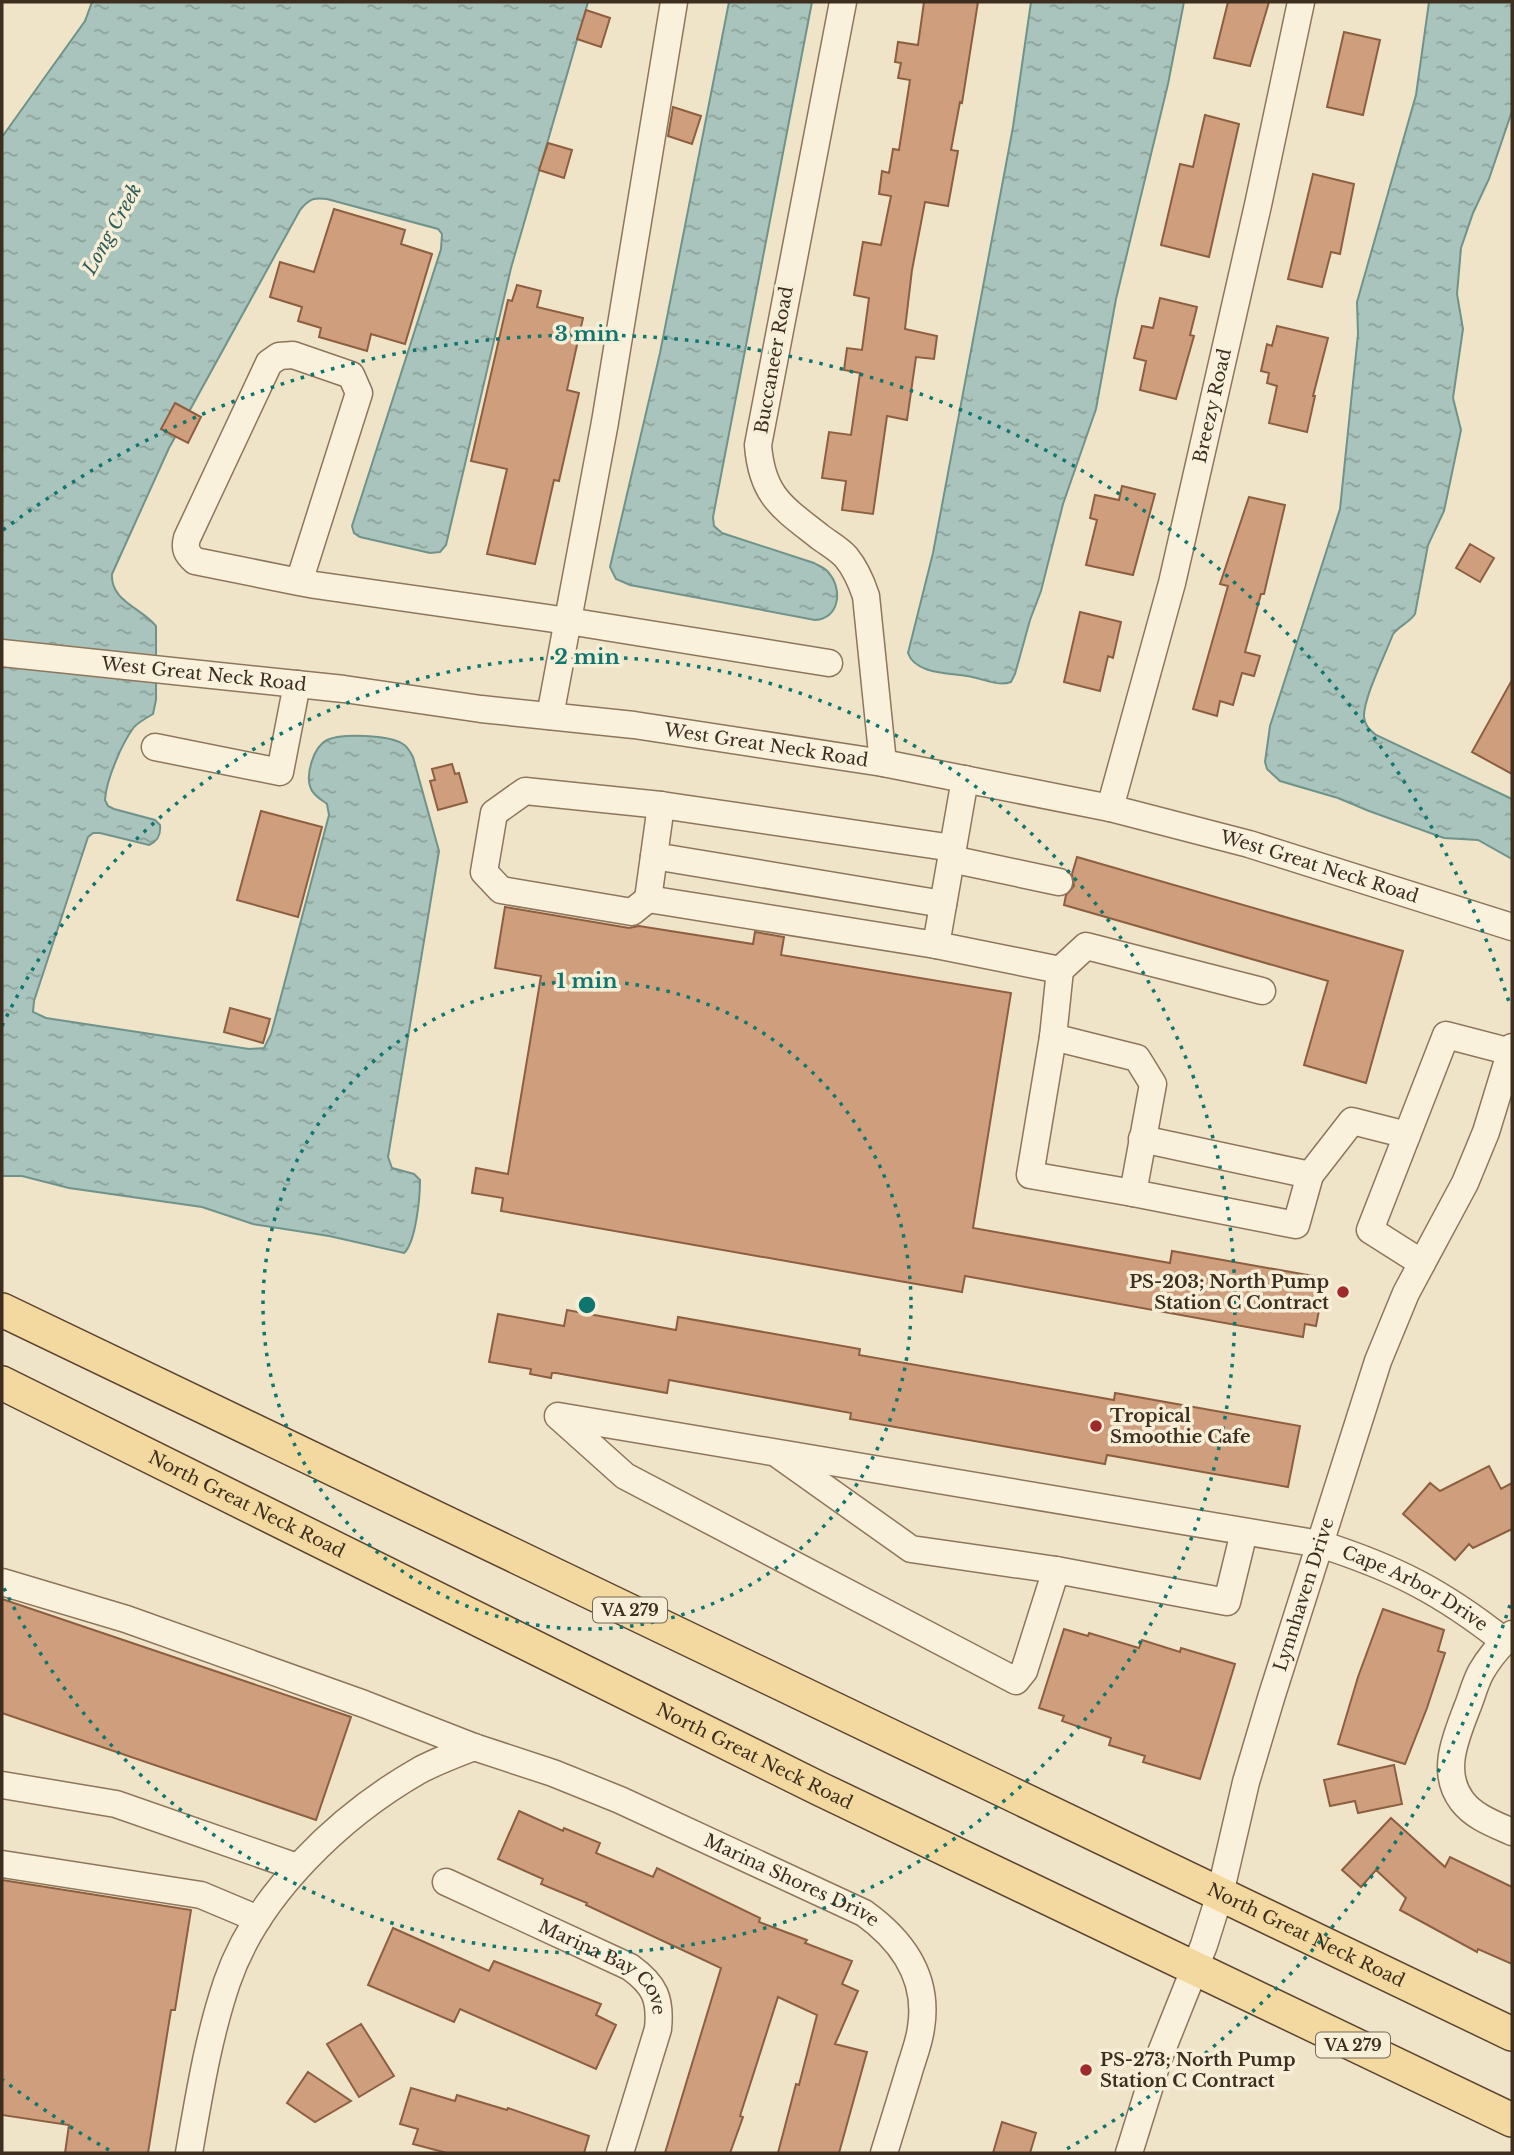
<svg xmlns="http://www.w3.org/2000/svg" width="1514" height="2155" font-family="'Libre Baskerville',serif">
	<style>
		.water { fill: url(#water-ripples); stroke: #6f938a; stroke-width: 2 }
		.building { fill: #cf9f7d; stroke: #8d5f41; stroke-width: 2 }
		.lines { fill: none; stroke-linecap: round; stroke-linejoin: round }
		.minor-casing { stroke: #8d765c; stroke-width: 29 }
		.major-casing { stroke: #5b4430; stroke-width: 36 }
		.minor { stroke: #faf1dc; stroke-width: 26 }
		.major { stroke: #f3d9a0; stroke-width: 33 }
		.ring { fill: none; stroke: #0f766e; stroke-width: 3.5; stroke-dasharray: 3.5 7 }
		.poi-dot { fill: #9e2a2b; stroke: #f7eed8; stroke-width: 2.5 }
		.labels { text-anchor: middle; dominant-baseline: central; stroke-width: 7; stroke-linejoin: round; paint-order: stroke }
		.shield { fill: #f7eed8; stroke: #756857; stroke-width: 2 }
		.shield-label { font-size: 16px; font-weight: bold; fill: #3d2e20 }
		.street-label { font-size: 18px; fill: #3d2e20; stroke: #f7eed8 }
		.poi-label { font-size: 18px; font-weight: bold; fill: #3d2e20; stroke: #f7eed8; text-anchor: start }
		.water-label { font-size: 19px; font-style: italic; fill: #2f5d5a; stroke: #f7eed8 }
		.centre { fill: #0f766e; stroke: #f7eed8; stroke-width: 3.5 }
		.ring-label { font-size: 21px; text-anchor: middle; font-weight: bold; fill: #0f766e; stroke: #f7eed8; stroke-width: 7; stroke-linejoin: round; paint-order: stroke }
	</style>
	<defs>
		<pattern id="water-ripples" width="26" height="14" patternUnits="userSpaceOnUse" patternTransform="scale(1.75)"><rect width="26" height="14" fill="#a9c4bc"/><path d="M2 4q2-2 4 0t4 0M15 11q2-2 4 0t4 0" fill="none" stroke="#8ba098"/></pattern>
	</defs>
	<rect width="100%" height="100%" fill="#f0e4c8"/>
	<path class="water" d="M 92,2 L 588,2 L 511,268 L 446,545 L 440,552 L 430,553 L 360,537 L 354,533 L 352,526 L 441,249 L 442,234 L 438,229 L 327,199 C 314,197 309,199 300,210 L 169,448 L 112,574 C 110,601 142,608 156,626 L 156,700 L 153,714 C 146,718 139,722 134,727 C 122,743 106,780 105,800 L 108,806 L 114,809 L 155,820 L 160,825 C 161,835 158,841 149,845 L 100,833 L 93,833 L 88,837 L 34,1001 L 33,1012 L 46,1018 L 249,1049 L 264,1048 L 271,1034 L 329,815 L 327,804 C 322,800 314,796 311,789 C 305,776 313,747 327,740 C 342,733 389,735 403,744 C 408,747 410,752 413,757 L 439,851 L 388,1157 L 392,1168 L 414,1174 L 420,1180 C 420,1197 416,1242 404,1253 L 329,1236 L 253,1224 L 202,1207 L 69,1188 L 22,1176 L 2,1176 L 2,137 L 85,21 Z
		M 729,2 L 812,2 L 713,517 L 714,526 L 722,533 L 814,563 C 819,566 825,568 828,572 C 843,588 840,619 815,620 L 630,585 L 616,579 L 610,567 L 660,353 Z
		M 1031,2 L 1184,2 L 1168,84 L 1116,299 L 1096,409 L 1063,504 L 1041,591 L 1030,620 L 1015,674 L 1011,682 C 997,687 982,678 967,676 C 949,673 915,674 908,653 L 933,553 L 1013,127 Z
		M 1429,2 L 1512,2 L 1512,111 L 1489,179 L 1473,213 L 1461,248 L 1457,294 L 1463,329 L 1453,398 L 1461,430 L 1444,511 L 1428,545 L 1415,614 C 1409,623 1400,625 1393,634 C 1386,653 1363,699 1364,717 C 1365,726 1370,730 1376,735 L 1512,799 L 1512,859 L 1478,840 L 1444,838 L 1369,811 L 1338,798 L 1280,781 L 1267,769 L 1265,762 L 1270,726 L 1340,509 L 1358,334 L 1357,302 L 1416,95 Z"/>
	<path class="building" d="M 924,2 L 978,2 L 962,103 L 960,102 L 951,150 L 958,151 L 948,206 L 925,202 L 912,270 L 905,329 L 937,336 L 934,359 L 916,357 L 907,420 L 887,416 L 873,514 L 842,510 L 846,481 L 822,478 L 829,432 L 851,435 L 860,373 L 844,370 L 847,348 L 862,350 L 869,298 L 854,295 L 863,242 L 881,245 L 891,196 L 879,194 L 882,171 L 889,173 L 893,149 L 899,150 L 910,80 L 898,78 L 901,63 L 895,62 L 898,42 L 918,45 Z
		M 1228,2 L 1269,2 L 1250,66 L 1214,58 Z
		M 586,10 L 610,18 L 601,47 L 577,39 Z
		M 1344,32 L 1380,40 L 1363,115 L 1327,107 Z
		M 673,107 L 701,116 L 692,144 L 668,136 Z
		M 1205,115 L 1239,124 L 1209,257 L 1161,245 L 1180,164 L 1193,167 Z
		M 548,143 L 572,150 L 564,178 L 539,170 Z
		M 1313,174 L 1354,184 L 1340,254 L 1331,252 L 1322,287 L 1288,279 Z
		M 334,209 L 405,230 L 401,244 L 432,254 L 405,344 L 371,334 L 367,351 L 319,337 L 321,328 L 298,321 L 302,307 L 270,297 L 280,262 L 314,272 Z
		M 517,285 L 541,291 L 537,307 L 583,318 L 567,390 L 579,393 L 559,481 L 554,480 L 535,564 L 487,554 L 507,469 L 471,461 L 508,300 L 512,301 Z
		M 1160,298 L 1197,307 L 1190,335 L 1194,336 L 1176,399 L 1140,390 L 1146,361 L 1134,358 L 1142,326 L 1153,328 Z
		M 1277,326 L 1328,338 L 1313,396 L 1315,396 L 1307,432 L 1269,423 L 1277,386 L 1267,383 L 1269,373 L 1261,371 L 1267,344 L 1272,346 Z
		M 175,403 L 201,417 L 188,443 L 161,429 Z
		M 1122,486 L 1155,494 L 1133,575 L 1086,565 L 1097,520 L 1090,518 L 1095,495 L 1119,500 Z
		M 1249,497 L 1285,505 L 1264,594 L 1261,594 L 1245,652 L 1260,656 L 1254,676 L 1242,673 L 1233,705 L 1220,701 L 1217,716 L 1193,709 L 1228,586 L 1220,584 Z
		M 1470,544 L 1494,558 L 1480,582 L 1456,568 Z
		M 1080,612 L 1121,622 L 1113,658 L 1108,656 L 1100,691 L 1064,682 Z
		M 1512,680 L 1512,774 L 1472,752 Z
		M 452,764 L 455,774 L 459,773 L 467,802 L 438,810 L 430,781 L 435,780 L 432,769 Z
		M 261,811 L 322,827 L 298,917 L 237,900 Z
		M 1077,857 L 1403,951 L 1366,1083 L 1304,1065 L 1328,981 L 1064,905 L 1066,895 L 1074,886 L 1072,874 Z
		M 505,907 L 629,928 L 639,926 L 753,944 L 755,932 L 784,937 L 781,955 L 1011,993 L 973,1228 L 1170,1263 L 1172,1251 L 1325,1278 L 1316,1326 L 1305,1324 L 1303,1337 L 965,1276 L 962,1292 L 501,1211 L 503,1198 L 472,1193 L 476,1168 L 508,1174 L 541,976 L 495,968 Z
		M 230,1008 L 270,1019 L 263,1043 L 224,1032 Z
		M 567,1310 L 676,1330 L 678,1317 L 860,1349 L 859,1355 L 1114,1400 L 1115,1393 L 1300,1426 L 1288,1487 L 1107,1455 L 1105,1464 L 850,1419 L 851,1413 L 669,1380 L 667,1393 L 556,1373 L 552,1373 L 551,1378 L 530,1374 L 531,1369 L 489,1362 L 498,1314 L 564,1326 Z
		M 1489,1466 L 1501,1489 L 1512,1483 L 1512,1529 L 1473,1548 L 1469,1544 L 1455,1560 L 1403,1514 L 1430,1483 L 1440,1491 Z
		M 2,1599 L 351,1717 L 316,1820 L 2,1713 Z
		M 1383,1609 L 1444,1630 L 1438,1651 L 1445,1653 L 1427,1708 L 1405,1764 L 1338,1744 L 1358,1677 Z
		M 1064,1629 L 1088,1636 L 1089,1633 L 1139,1648 L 1142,1640 L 1180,1652 L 1181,1648 L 1235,1664 L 1200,1779 L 1143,1762 L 1145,1756 L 1109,1745 L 1111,1738 L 1062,1721 L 1064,1716 L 1039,1708 Z
		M 1394,1765 L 1402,1804 L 1358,1813 L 1355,1801 L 1330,1806 L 1324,1780 Z
		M 519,1811 L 563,1831 L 564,1828 L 600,1843 L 596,1853 L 653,1877 L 657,1868 L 760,1918 L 759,1922 L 807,1940 L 805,1943 L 852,1961 L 842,1984 L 858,1991 L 835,2044 L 867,2052 L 839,2153 L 778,2153 L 796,2084 L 799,2085 L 817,2015 L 778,1997 L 740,2116 L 743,2117 L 730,2153 L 665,2153 L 721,1968 L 586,1905 L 587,1903 L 541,1884 L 543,1879 L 498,1859 Z
		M 1391,1818 L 1445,1867 L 1450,1857 L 1512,1887 L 1512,1964 L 1478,1949 L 1477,1952 L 1400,1910 L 1406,1898 L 1376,1870 L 1361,1887 L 1342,1870 Z
		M 2,1880 L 191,1910 L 175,2010 L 171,2010 L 148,2153 L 65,2153 L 69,2125 L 2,2115 Z
		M 393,1928 L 489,1971 L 494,1961 L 601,2004 L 596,2015 L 616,2025 L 596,2069 L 460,2009 L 454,2022 L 368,1985 Z
		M 361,2024 L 394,2076 L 359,2097 L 327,2044 Z
		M 308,2072 L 351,2101 L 315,2122 L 287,2103 Z
		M 411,2088 L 455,2101 L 457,2095 L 507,2110 L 508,2108 L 589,2136 L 584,2153 L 447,2153 L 413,2144 L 418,2129 L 400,2124 Z
		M 1002,2122 L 1036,2133 L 1030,2153 L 993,2153 Z"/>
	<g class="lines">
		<g class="minor-casing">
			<g id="minor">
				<path d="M 843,2 L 758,445 C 762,496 782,507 820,537 C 828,543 839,549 846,557 C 856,569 861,581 866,596 L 883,763"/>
				<path d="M 299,582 L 359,393 L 351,375 L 293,355 L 279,356 L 269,363 L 187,538 C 184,549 187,554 195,561 L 299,582 L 315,585 L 568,621 L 829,663"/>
				<path id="s1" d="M 2,653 L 344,689 L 481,709 L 634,725 L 883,763 L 1110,808 L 1249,844 L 1512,927"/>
				<path d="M 550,716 L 605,422 L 674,2"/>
				<path d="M 155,747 L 280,772 L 297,684"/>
				<path d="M 965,779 L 936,945 L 1060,970 L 1053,1037 L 1030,1175 L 1133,1193"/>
				<path id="s2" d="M 1110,808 L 1172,583 L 1258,205 L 1301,2"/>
				<path d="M 654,856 L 648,899 L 936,945"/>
				<path d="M 951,859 L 1059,882"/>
				<path d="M 648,899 L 632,912 L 501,890 L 484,872 L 494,813 L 525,791 L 661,805"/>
				<path d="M 943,904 L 654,856 L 661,805 L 953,848"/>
				<path d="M 1060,970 L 1086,946 L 1262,991"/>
				<path d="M 1053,1037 L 1137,1058 L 1153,1084 L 1133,1193 L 1296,1225 L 1310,1175 L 1352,1121 L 1407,1135"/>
				<path d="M 1142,1139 L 1310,1175"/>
				<path d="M 1422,1263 L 1370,1230 L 1446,1035 L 1511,1052"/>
				<path d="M 780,1456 L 911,1549 L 1056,1570"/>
				<path id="s3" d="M 1244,1532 L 1227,1602 L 1056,1570 L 1024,1671 L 1016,1681 L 625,1476 L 558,1416 L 1320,1544 C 1395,1568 1442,1592 1504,1641"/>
				<path id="s4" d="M 2,1582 L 126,1619 L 364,1704 L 474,1747 L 553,1773 L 620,1800 L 864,1913 C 903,1941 929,1978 921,2028 C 919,2044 912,2060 908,2075 C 900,2101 892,2127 884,2153"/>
				<path d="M 1512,1634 C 1500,1645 1489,1658 1481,1672 C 1475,1683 1472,1696 1467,1708 C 1456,1737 1440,1772 1462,1801 C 1474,1817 1494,1824 1512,1832"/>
				<path d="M 2,1785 L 116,1804 L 297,1867"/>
				<path d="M 2,1864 L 201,1895 L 258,1919"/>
				<path id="s5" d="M 446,1882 L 630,1967 C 655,1985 661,1999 658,2029 L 620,2153"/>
				<path d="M 189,2153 C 199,2096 208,2038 227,1982 C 257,1894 341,1815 420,1770 C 437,1761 456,1754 474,1747"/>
				<path id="s6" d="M 1129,2153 L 1158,2060 L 1204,1945 L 1220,1894 L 1246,1782 L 1271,1698 L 1378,1361 L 1406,1293 L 1465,1183 L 1486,1132 L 1512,1047"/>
			</g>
		</g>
		<g class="major-casing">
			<g id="major">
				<path id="s7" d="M 2,1310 L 1512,2034"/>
				<path id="s8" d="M 2,1383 L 820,1789 L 1512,2120"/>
			</g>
		</g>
		<use href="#minor" class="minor"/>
		<use href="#major" class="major"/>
	</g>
	<g class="ring">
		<circle cx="587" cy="1305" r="324"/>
		<path d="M2 1026A648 648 0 1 1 2 1584"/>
		<path d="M1510 1605A971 971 0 0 1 1065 2150M109 2150A971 971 0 0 1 3 2080M3 530A971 971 0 0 1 1510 1005"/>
	</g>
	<g class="poi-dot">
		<circle cx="1343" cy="1292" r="7"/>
		<circle cx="1096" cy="1426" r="7"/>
		<circle cx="1086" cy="2070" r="7"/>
	</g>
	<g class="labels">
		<g class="shield">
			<rect x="593" y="1597.5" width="74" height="25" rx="5"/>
			<rect x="1316" y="2032.5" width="74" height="25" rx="5"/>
		</g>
		<g class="shield-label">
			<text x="630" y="1610">VA 279</text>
			<text x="1353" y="2045">VA 279</text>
		</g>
		<g class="street-label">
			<text transform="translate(774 360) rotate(-80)">Buccaneer Road</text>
			<text stroke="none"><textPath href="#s2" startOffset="415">Breezy Road</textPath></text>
			<text stroke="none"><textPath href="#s1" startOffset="203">West Great Neck Road</textPath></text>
			<text stroke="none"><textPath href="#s1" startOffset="770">West Great Neck Road</textPath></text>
			<text stroke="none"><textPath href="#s1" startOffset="1337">West Great Neck Road</textPath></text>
			<text stroke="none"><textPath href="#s8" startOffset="273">North Great Neck Road</textPath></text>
			<text stroke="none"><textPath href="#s3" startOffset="1774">Cape Arbor Drive</textPath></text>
			<text stroke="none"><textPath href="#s6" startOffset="586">Lynnhaven Drive</textPath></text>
			<text stroke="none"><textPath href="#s8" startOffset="840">North Great Neck Road</textPath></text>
			<text stroke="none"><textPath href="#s4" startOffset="845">Marina Shores Drive</textPath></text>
			<text stroke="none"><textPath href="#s7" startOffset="1446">North Great Neck Road</textPath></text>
			<text stroke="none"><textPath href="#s5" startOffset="182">Marina Bay Cove</textPath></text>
		</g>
		<g class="poi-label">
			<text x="1329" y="1282" text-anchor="end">PS-203; North Pump<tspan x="1329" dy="21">Station C Contract</tspan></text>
			<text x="1110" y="1416">Tropical<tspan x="1110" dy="21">Smoothie Cafe</tspan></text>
			<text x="1100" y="2060">PS-273; North Pump<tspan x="1100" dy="21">Station C Contract</tspan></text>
		</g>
		<g class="water-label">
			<text transform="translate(112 229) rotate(-61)">Long Creek</text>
		</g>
	</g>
	<circle cx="587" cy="1305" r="10" class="centre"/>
	<g class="ring-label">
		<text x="587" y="341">3 min</text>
		<text x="587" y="664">2 min</text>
		<text x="587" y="988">1 min</text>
	</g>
	<rect width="1514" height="2155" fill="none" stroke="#3d2e20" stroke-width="7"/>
</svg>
